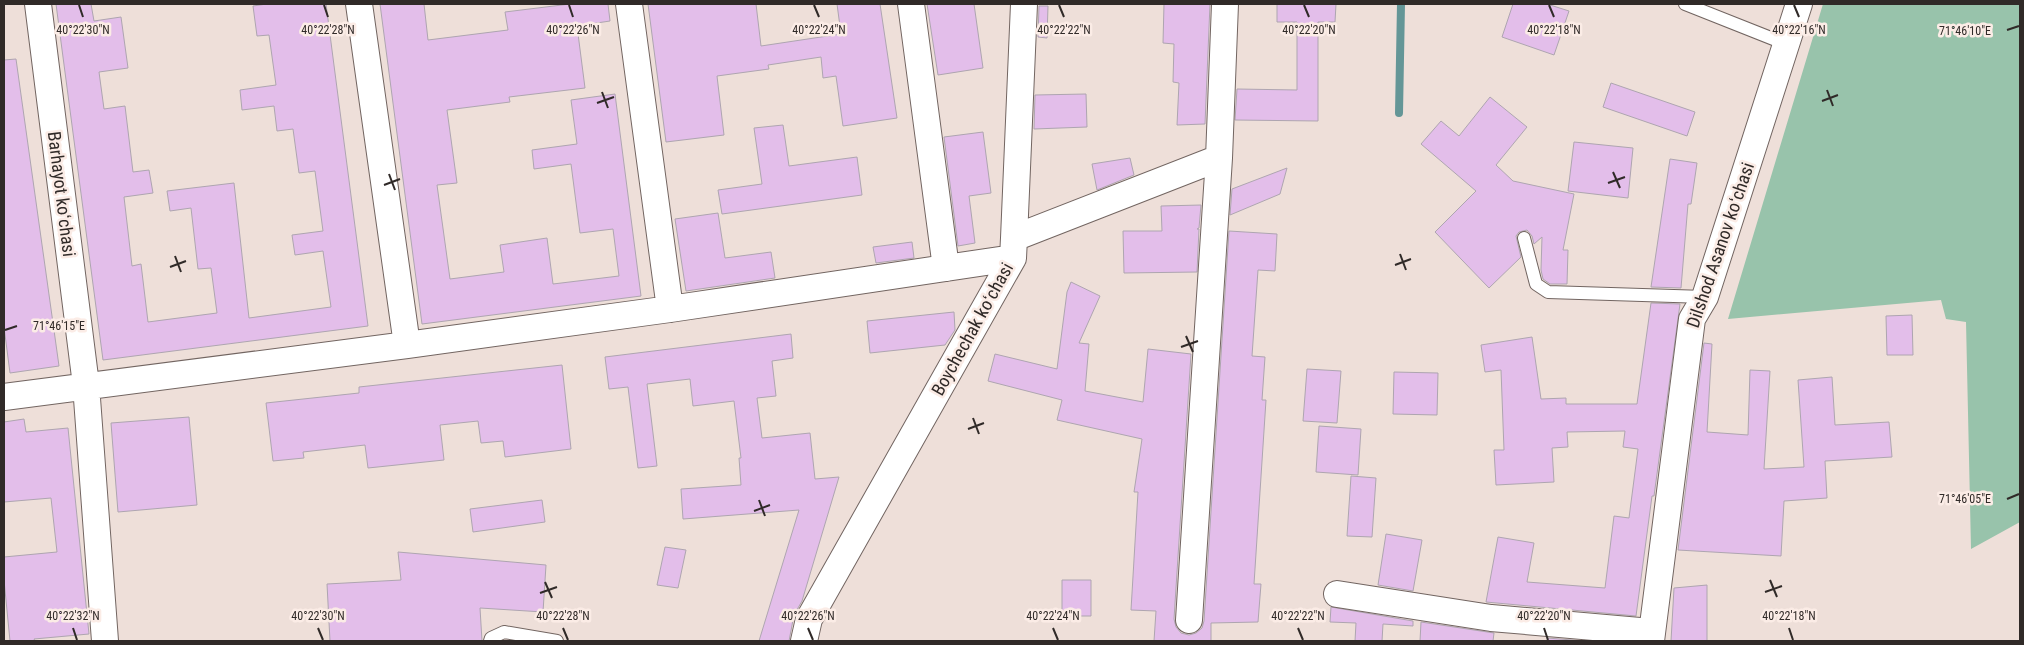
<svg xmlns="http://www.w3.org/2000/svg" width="2024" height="645" font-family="'Roboto Condensed',sans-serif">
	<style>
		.green { fill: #98c3ab }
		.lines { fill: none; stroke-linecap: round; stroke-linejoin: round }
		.stream { stroke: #649697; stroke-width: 8 }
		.building { fill: #e3beea; stroke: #aea5b0 }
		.service-casing { stroke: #726561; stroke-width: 14 }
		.minor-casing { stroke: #726561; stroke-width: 28 }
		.service { stroke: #fff; stroke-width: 12 }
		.minor { stroke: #fff; stroke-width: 26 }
		.ticks { fill: none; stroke: #302a28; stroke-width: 2 }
		.labels { text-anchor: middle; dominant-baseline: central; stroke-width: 5; stroke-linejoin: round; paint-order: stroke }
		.street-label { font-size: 18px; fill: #302a28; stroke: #fbece6 }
		.ticks-label { font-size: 12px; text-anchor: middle; fill: #302a28; stroke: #fbece6; stroke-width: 5; stroke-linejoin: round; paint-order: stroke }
	</style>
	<rect width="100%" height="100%" fill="#eedfd9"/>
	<path class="green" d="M 1823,4 L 2020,4 L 2020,522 L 1971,549 L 1966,322 L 1946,319 L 1941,300 L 1728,319 Z"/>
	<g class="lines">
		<path class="stream" d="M 1399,113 L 1401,4"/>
	</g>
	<path class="building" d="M 56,4 L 91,4 L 94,21 L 121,17 L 128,68 L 99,72 L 104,109 L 125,106 L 133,172 L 149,170 L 153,193 L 124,197 L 132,266 L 141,264 L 148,322 L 217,313 L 211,268 L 198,269 L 191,208 L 170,211 L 167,191 L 234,183 L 249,318 L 331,307 L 323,251 L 295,255 L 292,235 L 323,231 L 315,171 L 299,173 L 293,129 L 277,131 L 274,106 L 242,110 L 240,90 L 276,85 L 269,35 L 257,36 L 253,6 L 267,4 L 326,4 L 368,326 L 103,360 Z
		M 380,4 L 424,4 L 428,40 L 508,30 L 505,12 L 570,4 L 608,4 L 610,21 L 577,26 L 585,88 L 509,97 L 510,102 L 447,110 L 457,183 L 437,185 L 450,279 L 504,272 L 500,245 L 547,238 L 553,284 L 619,276 L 613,229 L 580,233 L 571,164 L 534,169 L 532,150 L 577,144 L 571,100 L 615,94 L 641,296 L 422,324 Z
		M 648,4 L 756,4 L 761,46 L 841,34 L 837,4 L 880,4 L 897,118 L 843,126 L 836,76 L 823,78 L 821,57 L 768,65 L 769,69 L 717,76 L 724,135 L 666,142 Z
		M 927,4 L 974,4 L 983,68 L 938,75 Z
		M 1164,4 L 1210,4 L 1205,124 L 1177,125 L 1179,83 L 1173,82 L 1174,44 L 1163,43 Z
		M 1277,4 L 1336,4 L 1335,22 L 1318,22 L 1318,121 L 1235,120 L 1237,89 L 1297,90 L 1297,22 L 1277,22 Z
		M 1513,4 L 1547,4 L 1569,11 L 1554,55 L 1502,37 Z
		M 1039,6 L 1048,6 L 1047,38 L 1038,37 Z
		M 16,59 L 59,366 L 10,373 L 4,327 L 4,60 Z
		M 1611,83 L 1695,112 L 1687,136 L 1603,107 Z
		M 1086,94 L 1087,127 L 1034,129 L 1035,95 Z
		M 1490,97 L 1527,127 L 1496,165 L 1513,181 L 1574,194 L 1563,250 L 1568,250 L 1567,284 L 1550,284 L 1543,279 L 1541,270 L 1542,237 L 1534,244 L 1532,236 L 1527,230 L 1519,232 L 1516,236 L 1521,257 L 1489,288 L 1435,232 L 1476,191 L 1421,144 L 1441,121 L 1459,136 Z
		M 783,125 L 789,166 L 857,157 L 862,195 L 722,214 L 718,190 L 762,184 L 754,128 Z
		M 983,132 L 991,193 L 969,196 L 975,243 L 958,246 L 944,137 Z
		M 1574,142 L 1633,148 L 1628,198 L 1568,191 Z
		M 1130,158 L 1134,175 L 1097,190 L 1092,164 Z
		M 1670,159 L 1697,163 L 1691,204 L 1688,204 L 1681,288 L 1651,287 Z
		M 1287,168 L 1280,194 L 1230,215 L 1232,189 Z
		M 1201,205 L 1199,228 L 1197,229 L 1199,229 L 1197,272 L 1124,273 L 1123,231 L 1162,231 L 1161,206 Z
		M 718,213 L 725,258 L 771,252 L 775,278 L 686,291 L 675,219 Z
		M 1229,231 L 1277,234 L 1275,271 L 1258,270 L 1252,356 L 1265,357 L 1262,400 L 1266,400 L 1254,584 L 1261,584 L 1258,622 L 1211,623 L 1211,641 L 1154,641 L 1156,611 L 1131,610 L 1138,492 L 1134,492 L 1142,439 L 1057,420 L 1062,400 L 988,381 L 995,354 L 1057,369 L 1067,292 L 1071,282 L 1100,296 L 1079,343 L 1089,344 L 1085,391 L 1143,402 L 1148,349 L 1191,354 L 1174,619 L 1176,627 L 1181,633 L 1189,635 L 1196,633 L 1202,628 L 1204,621 Z
		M 912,242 L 914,258 L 876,263 L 873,247 Z
		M 1651,303 L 1680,304 L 1654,496 L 1652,496 L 1636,616 L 1486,602 L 1498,537 L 1534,543 L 1527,582 L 1605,588 L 1614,516 L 1629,518 L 1638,449 L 1623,447 L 1625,431 L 1567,432 L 1568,447 L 1552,448 L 1554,482 L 1496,485 L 1494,450 L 1504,450 L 1501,370 L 1485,372 L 1481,345 L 1532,337 L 1541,399 L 1566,398 L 1566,404 L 1637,404 Z
		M 954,312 L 955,330 L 945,345 L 870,353 L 867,321 Z
		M 1912,315 L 1913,355 L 1887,355 L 1886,316 Z
		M 791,334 L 793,358 L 772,361 L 776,396 L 757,398 L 762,438 L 810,433 L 815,479 L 839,477 L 802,601 L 794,615 L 789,641 L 759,641 L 799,510 L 683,519 L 681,489 L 741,485 L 739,458 L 741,458 L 734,401 L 693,406 L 690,379 L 647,384 L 657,466 L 638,468 L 628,387 L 609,389 L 605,357 Z
		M 1704,343 L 1712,344 L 1707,432 L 1748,435 L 1750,370 L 1770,371 L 1764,469 L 1804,467 L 1798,380 L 1832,377 L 1835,425 L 1889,422 L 1892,457 L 1825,461 L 1827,498 L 1784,501 L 1781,556 L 1678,550 Z
		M 562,365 L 571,449 L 505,457 L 503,441 L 481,443 L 478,421 L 440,425 L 444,460 L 368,468 L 365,445 L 303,452 L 304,458 L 273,461 L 266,403 L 359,393 L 359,387 Z
		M 1307,369 L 1341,371 L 1337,423 L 1303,421 Z
		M 1394,372 L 1438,373 L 1437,415 L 1393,414 Z
		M 189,417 L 197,505 L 118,512 L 111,423 Z
		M 24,419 L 26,432 L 68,428 L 89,634 L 34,639 L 35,641 L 10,641 L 4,580 L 4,557 L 57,552 L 51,498 L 4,502 L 4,422 Z
		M 1319,426 L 1361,429 L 1358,475 L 1316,472 Z
		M 1351,476 L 1376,478 L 1372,537 L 1347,536 Z
		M 542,500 L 545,522 L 473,532 L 470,509 Z
		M 1386,534 L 1422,540 L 1413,591 L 1378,585 Z
		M 665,547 L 686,550 L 678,588 L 657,585 Z
		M 398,552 L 546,565 L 543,612 L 480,608 L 482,641 L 330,641 L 327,584 L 401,580 Z
		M 1062,580 L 1091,580 L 1091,616 L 1062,616 Z
		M 1707,585 L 1707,641 L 1671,641 L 1674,588 Z
		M 1331,607 L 1413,621 L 1413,626 L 1383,624 L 1382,641 L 1355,641 L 1356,623 L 1330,622 Z
		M 1421,622 L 1494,633 L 1493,641 L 1420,641 Z
		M 1547,638 L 1585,641 L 1547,641 Z"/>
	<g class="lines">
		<g class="service-casing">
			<path id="service" d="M 1685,4 L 1786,44
				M 1524,238 L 1536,284 L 1548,292 L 1705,297
				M 490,641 L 491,638 L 504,632 L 557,641"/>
		</g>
		<g class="minor-casing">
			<path id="minor" d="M 38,4 L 86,385 L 105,641
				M 359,4 L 407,345
				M 629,4 L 670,309
				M 911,4 L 946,268
				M 1014,238 L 1024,4
				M 4,397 L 407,345 L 670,309 L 1013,258
				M 1337,594 L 1491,618 L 1651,632
				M 1189,620 L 1219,158
				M 804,641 L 809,619 L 1013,258 L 1014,238 L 1219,158 L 1225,4
				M 1651,641 L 1692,319 L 1705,297 L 1799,4"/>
		</g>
		<use href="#service" class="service"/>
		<use href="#minor" class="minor"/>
	</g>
	<path class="ticks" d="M 79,5 L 83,17M 324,5 L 328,17M 569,5 L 573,17M 814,5 L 819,17M 1059,5 L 1064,17M 1304,5 L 1309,17M 1549,5 L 1554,17M 1794,5 L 1799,17M 2007,30 L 2019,26M 1827,90 L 1833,106M 602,92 L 608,108M 1822,101 L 1838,95M 597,103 L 614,97M 1613,172 L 1620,188M 389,174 L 395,190M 1608,183 L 1625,177M 384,185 L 400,179M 1400,254 L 1406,270M 175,256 L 181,272M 1395,265 L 1411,259M 170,267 L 186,261M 5,330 L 17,326M 1186,336 L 1193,352M 1181,347 L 1198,341M 973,418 L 979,434M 968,429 L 984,423M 2007,499 L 2019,494M 759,500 L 765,516M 754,511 L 770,505M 1770,580 L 1777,597M 545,582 L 552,598M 1765,592 L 1782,586M 540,593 L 557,587M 73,628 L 77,640M 318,628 L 323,640M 563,628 L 568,640M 808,628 L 813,640M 1053,628 L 1058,640M 1298,628 L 1303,640M 1544,628 L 1548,640M 1789,628 L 1793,640"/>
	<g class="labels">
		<g class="street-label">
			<text transform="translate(62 194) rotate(83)">Barhayot koʻchasi</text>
			<text transform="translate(1720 245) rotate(-71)">Dilshod Asanov koʻchasi</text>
			<text transform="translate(972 329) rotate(-61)">Boychechak koʻchasi</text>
		</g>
	</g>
	<g class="ticks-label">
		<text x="83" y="34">40°22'30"N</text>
		<text x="328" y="34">40°22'28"N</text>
		<text x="573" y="34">40°22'26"N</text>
		<text x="819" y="34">40°22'24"N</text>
		<text x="1064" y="34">40°22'22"N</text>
		<text x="1309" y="34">40°22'20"N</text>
		<text x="1554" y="34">40°22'18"N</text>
		<text x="1799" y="34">40°22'16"N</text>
		<text x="1965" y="35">71°46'10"E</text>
		<text x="59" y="330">71°46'15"E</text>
		<text x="1965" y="503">71°46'05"E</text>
		<text x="73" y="620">40°22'32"N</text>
		<text x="318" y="620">40°22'30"N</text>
		<text x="563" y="620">40°22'28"N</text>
		<text x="808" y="620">40°22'26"N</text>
		<text x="1053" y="620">40°22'24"N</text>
		<text x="1298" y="620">40°22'22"N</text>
		<text x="1544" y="620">40°22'20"N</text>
		<text x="1789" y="620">40°22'18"N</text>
	</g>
	<rect width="2024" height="645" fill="none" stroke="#302a28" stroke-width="10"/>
</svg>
